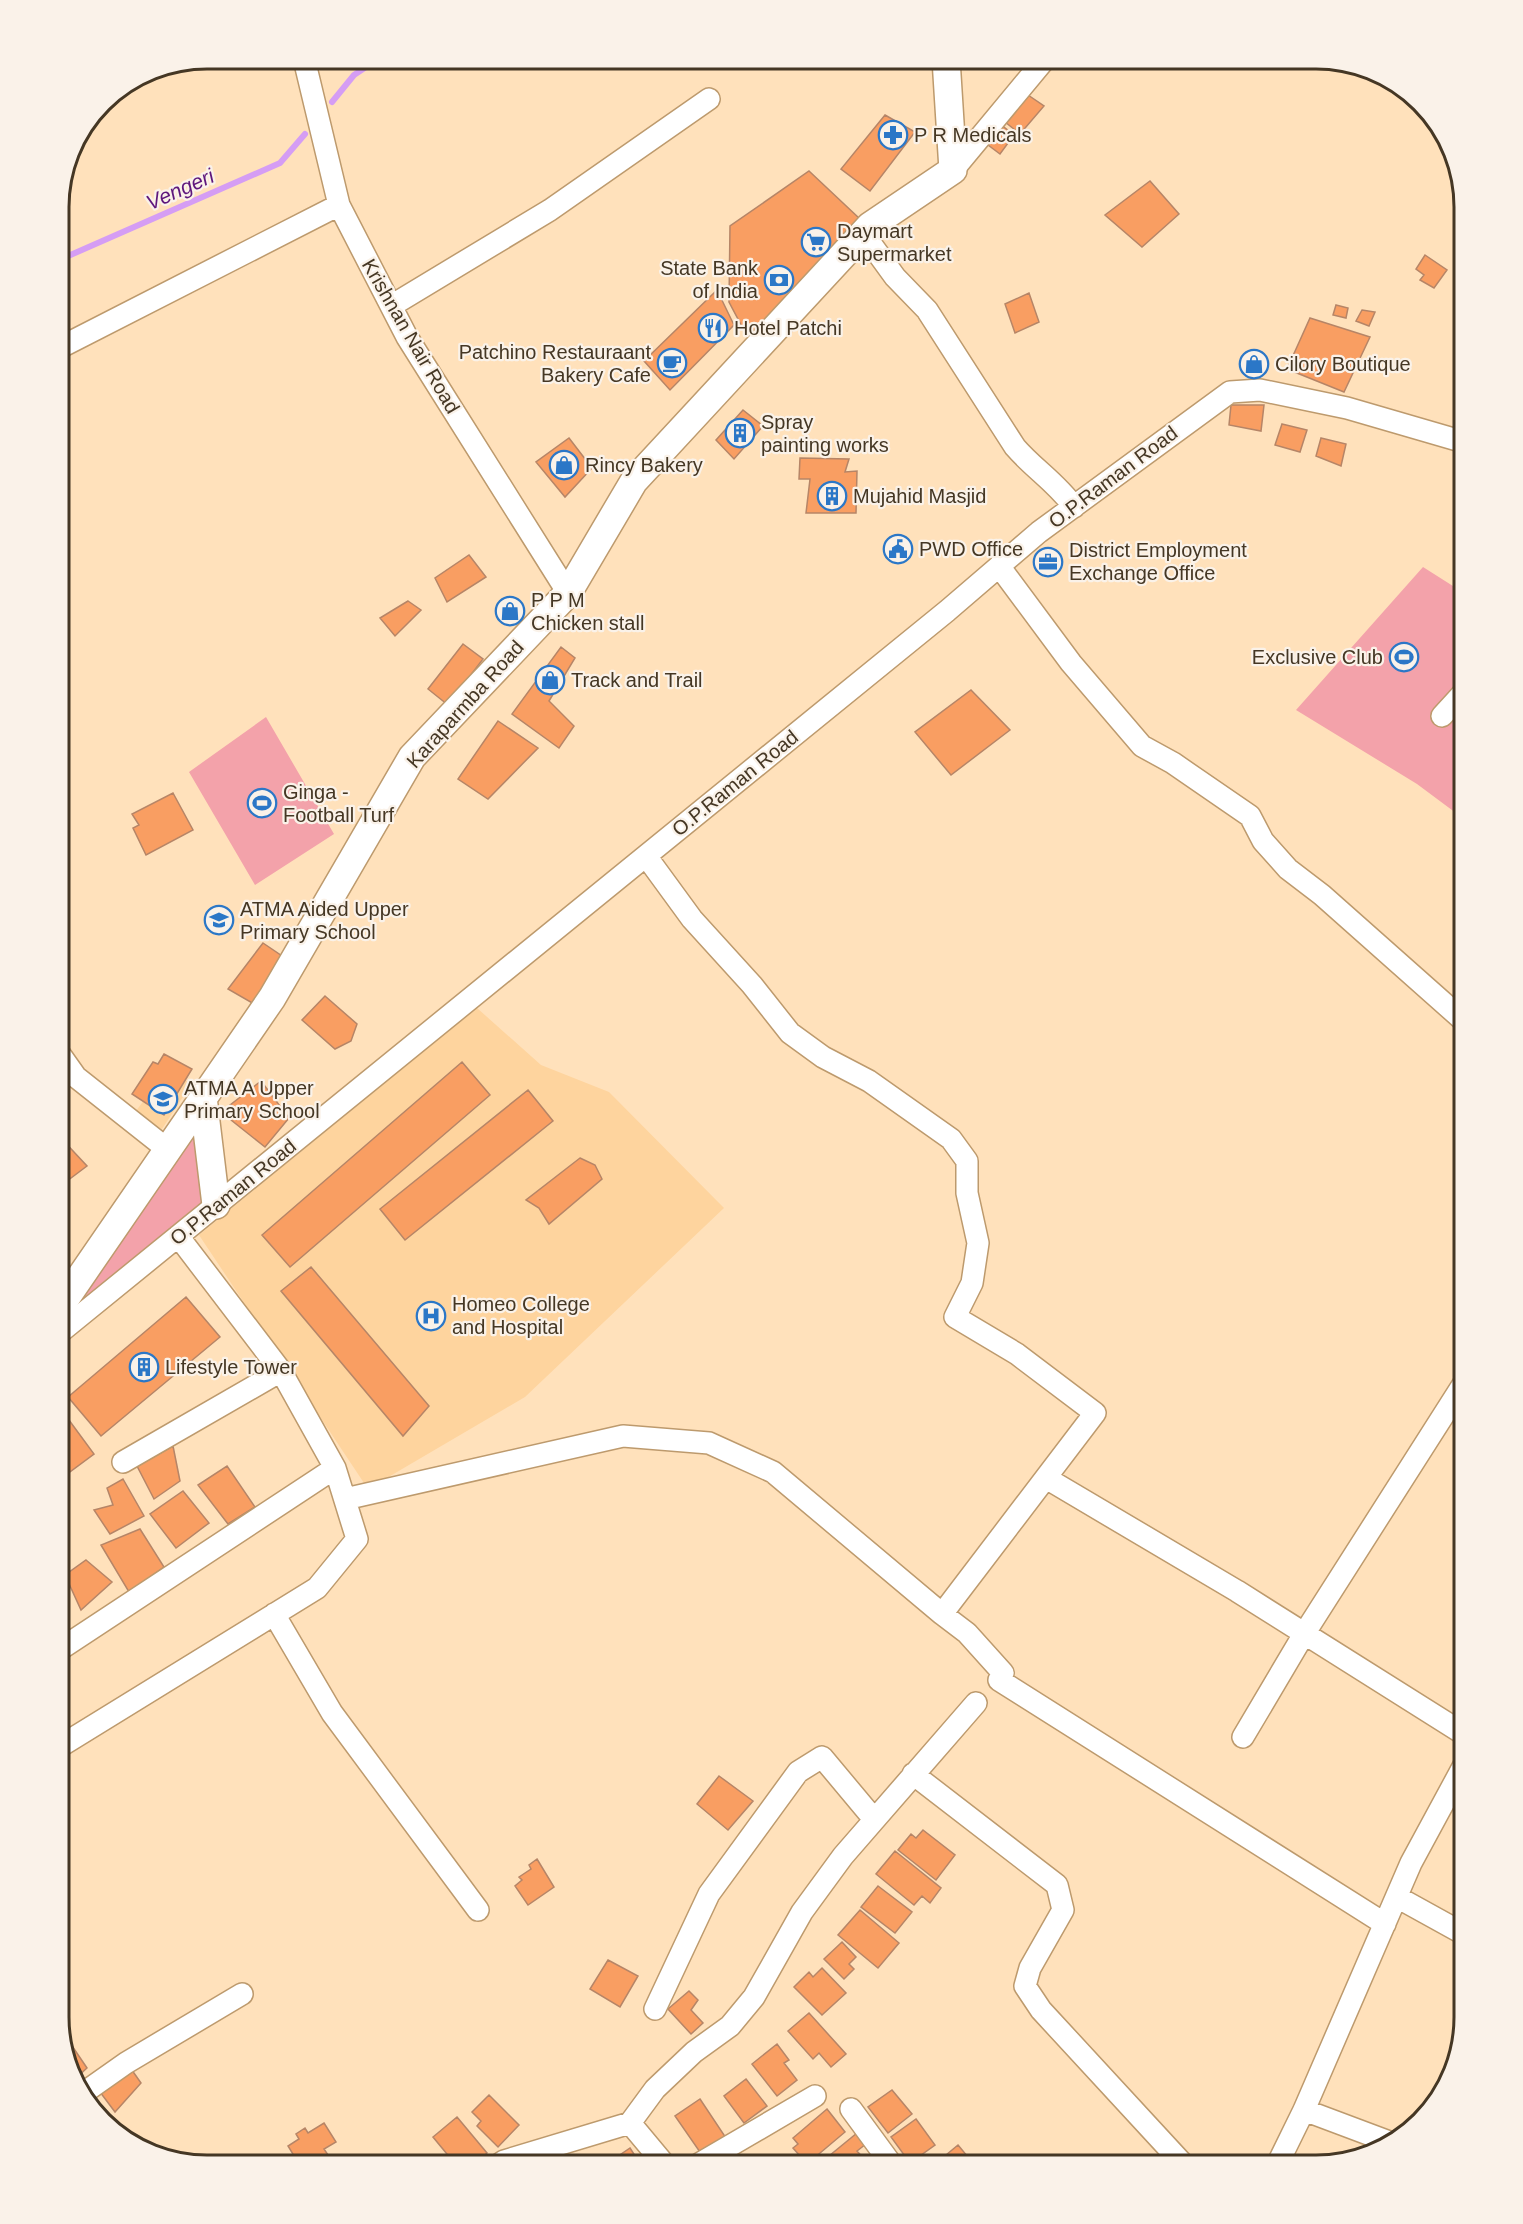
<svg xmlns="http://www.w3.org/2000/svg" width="1523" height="2224" font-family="Helvetica,sans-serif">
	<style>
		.built { fill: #fed49e }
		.green { fill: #f3a2aa }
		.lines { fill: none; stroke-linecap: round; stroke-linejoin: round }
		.stream { stroke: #d59df4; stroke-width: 6 }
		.building { fill: #f99e62; stroke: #b68567; stroke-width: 1.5 }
		.minor-casing { stroke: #bd9a6d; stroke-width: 24 }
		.major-casing { stroke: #bd9a6d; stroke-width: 30 }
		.minor { stroke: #fff; stroke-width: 21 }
		.major { stroke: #fff; stroke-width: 27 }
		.labels { text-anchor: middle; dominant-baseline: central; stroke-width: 4.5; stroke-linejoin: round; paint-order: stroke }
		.poi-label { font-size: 20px; fill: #453724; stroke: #faf2e9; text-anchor: start }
		.street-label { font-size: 20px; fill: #453724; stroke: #faf2e9 }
		.water-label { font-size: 21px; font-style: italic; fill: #5e177c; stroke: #faf2e9 }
		.rim { fill: none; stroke: #453724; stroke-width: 3 }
	</style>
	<rect width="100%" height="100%" fill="#ffe1bb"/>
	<path class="built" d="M 477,1008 L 541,1065 L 609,1092 L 724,1208 L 525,1397 L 368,1489 L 199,1235 Z
		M 165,1072 L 192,1083 L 162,1129 L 133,1115 Z"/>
	<path class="green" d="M 1423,567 L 1464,593 L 1464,819 L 1417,784 L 1296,710 Z
		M 266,717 L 334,834 L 255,885 L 189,772 Z
		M 200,1113 L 216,1205 L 59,1324 Z"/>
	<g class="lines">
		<path class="stream" d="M 332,102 L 354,75 L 378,59
			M 59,260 L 280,163 L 305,134"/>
	</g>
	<path class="building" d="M 1028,95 L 1044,106 L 1020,134 L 1005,122 Z
		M 885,115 L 915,132 L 870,191 L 841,169 Z
		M 1000,124 L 1014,135 L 1000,154 L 984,142 Z
		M 809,171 L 860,219 L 748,338 L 729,302 L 730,226 Z
		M 1150,181 L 1179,214 L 1142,247 L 1105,215 Z
		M 1425,255 L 1447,270 L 1434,288 L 1420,280 L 1424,275 L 1416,269 Z
		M 717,290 L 734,325 L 670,390 L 644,361 Z
		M 1029,293 L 1039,322 L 1015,333 L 1005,304 Z
		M 1336,305 L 1348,308 L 1346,318 L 1333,315 Z
		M 1362,310 L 1375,312 L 1369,326 L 1356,321 Z
		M 1310,318 L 1370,337 L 1344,392 L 1287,369 Z
		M 1231,405 L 1264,405 L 1261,431 L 1229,425 Z
		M 743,410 L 763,426 L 734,459 L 716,440 Z
		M 1282,424 L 1307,430 L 1300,452 L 1275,445 Z
		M 569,438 L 592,468 L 565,497 L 536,462 Z
		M 1321,438 L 1346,444 L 1341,466 L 1316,456 Z
		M 800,458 L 849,459 L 845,472 L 857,471 L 856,513 L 806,513 L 810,479 L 799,479 Z
		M 469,555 L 486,577 L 447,602 L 435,578 Z
		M 408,601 L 421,610 L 395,636 L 380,618 Z
		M 463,644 L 483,659 L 448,705 L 428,689 Z
		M 561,647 L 575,658 L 549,701 L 574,726 L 559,748 L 512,714 Z
		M 971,690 L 1010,730 L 951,775 L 915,732 Z
		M 498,721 L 538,748 L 488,799 L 458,779 Z
		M 173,793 L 193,830 L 146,855 L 133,828 L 139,825 L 132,814 Z
		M 263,943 L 285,958 L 254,1004 L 228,989 Z
		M 325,996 L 357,1024 L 351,1041 L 335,1049 L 302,1020 Z
		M 164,1054 L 192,1069 L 164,1115 L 132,1094 L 153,1062 L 158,1064 Z
		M 462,1062 L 490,1095 L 290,1267 L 262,1235 Z
		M 261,1081 L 289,1118 L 265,1147 L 221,1112 Z
		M 528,1090 L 553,1121 L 405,1240 L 380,1209 Z
		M 59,1136 L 87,1166 L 59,1187 Z
		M 580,1158 L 595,1165 L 602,1179 L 549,1224 L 539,1208 L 526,1200 Z
		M 311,1267 L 429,1406 L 403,1436 L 281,1291 Z
		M 186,1297 L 220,1337 L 101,1436 L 68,1397 Z
		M 66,1416 L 94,1454 L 59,1480 L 59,1421 Z
		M 173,1446 L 180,1481 L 154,1499 L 137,1466 Z
		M 227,1466 L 255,1507 L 228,1524 L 198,1485 Z
		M 123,1479 L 144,1516 L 110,1534 L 94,1510 L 113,1505 L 107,1488 Z
		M 183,1491 L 209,1523 L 176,1548 L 150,1514 Z
		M 140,1529 L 164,1567 L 129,1592 L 101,1545 Z
		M 86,1560 L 112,1582 L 81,1610 L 65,1575 Z
		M 719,1776 L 753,1801 L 728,1830 L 697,1804 Z
		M 923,1830 L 955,1855 L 936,1880 L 898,1850 L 911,1834 L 916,1838 Z
		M 895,1851 L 941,1888 L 930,1903 L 922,1896 L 914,1905 L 876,1874 Z
		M 537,1859 L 554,1887 L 528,1905 L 515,1886 L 522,1880 L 519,1877 L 531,1869 L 529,1865 Z
		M 878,1886 L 912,1912 L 895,1933 L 861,1907 Z
		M 860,1910 L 899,1943 L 878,1968 L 838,1935 Z
		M 842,1942 L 856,1957 L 849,1964 L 854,1969 L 844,1979 L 824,1959 Z
		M 608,1960 L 638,1976 L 620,2007 L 590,1989 Z
		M 822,1968 L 846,1993 L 822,2015 L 794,1987 L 809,1972 L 813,1977 Z
		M 689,1991 L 698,2000 L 691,2010 L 703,2023 L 691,2034 L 668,2009 Z
		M 809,2013 L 846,2054 L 831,2067 L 819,2053 L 813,2059 L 788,2031 Z
		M 62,2031 L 87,2068 L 75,2079 Z
		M 777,2044 L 789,2060 L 784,2063 L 797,2080 L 777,2096 L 752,2064 Z
		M 122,2056 L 141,2083 L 115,2112 L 97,2088 Z
		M 746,2079 L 767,2106 L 744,2123 L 724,2096 Z
		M 892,2090 L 912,2114 L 888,2133 L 868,2107 Z
		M 489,2095 L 519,2125 L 498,2147 L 477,2126 L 481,2121 L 472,2112 Z
		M 700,2099 L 726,2138 L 702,2155 L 675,2116 Z
		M 827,2109 L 845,2132 L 807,2164 L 793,2148 L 798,2144 L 793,2138 Z
		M 457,2117 L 487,2153 L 473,2165 L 456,2165 L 433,2137 Z
		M 916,2119 L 935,2145 L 910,2163 L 891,2137 Z
		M 324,2123 L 336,2142 L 324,2149 L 330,2158 L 318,2165 L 312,2156 L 299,2164 L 288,2146 L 299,2139 L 296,2134 L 305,2128 L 308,2133 Z
		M 857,2133 L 866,2144 L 857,2151 L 866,2161 L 861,2165 L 818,2165 Z
		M 958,2145 L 973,2163 L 970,2165 L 934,2165 Z
		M 630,2148 L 641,2165 L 609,2165 L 608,2163 Z"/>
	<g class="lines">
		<g class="minor-casing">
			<path id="minor" d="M 304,59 L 339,205 L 407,337 L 568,593
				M 953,170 L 1045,59
				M 863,233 L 895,277 L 927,310 L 1015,447 C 1034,469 1057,483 1074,507
				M 391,306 L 550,210 L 709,99
				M 59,348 L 339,205
				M 999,566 L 1071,663 L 1142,746 L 1173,763 L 1250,816 L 1263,841 L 1288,869 L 1322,895 L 1464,1021
				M 1442,716 L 1464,692
				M 646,856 L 692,919 L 752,985 L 790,1033 L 823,1057 L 869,1081 L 951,1139 L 967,1161 L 967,1193 L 978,1243 L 972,1283 L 955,1317 L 1017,1354 L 1095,1413 L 942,1614 L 967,1633 L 1003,1673 L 999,1680 L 1385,1924
				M 59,1053 L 76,1077 L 167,1149
				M 59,1333 L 947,611 L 1039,532 L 1230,392 L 1260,390 L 1347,408 L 1464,442
				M 123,1462 L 281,1371
				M 1046,1478 L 1237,1591 L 1464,1734
				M 345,1499 L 623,1436 L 709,1443 L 773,1472 L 942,1614
				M 274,1614 L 332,1713 L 478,1910
				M 59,1650 L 335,1468
				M 1243,1737 L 1304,1634 L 1464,1383
				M 59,1747 L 317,1588 L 357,1539 L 335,1468 L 281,1371 L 178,1236
				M 913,1774 L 1057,1885 L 1063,1910 L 1030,1968 L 1025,1986 L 1041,2010 L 1184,2165
				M 1397,1897 L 1464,1934
				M 655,2009 L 709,1894 L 798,1772 L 822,1757 L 873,1818
				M 82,2094 L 126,2063 L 242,1994
				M 851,2109 L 892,2165
				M 1304,2110 L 1392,2143
				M 498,2165 L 504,2161 L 630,2123
				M 665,2165 L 630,2123 L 655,2089 L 694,2052 L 730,2026 L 754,1997 L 802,1912 L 843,1856 L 976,1703
				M 697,2165 L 815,2096
				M 1277,2165 L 1304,2110 L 1411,1863 L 1464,1765"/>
		</g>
		<g class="major-casing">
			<path id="major" d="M 203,1097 L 216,1205
				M 59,1308 L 272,998 L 412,757 L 568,593 L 634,481 L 870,226 L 953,170 L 946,59"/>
		</g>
		<use href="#minor" class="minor"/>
		<use href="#major" class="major"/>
	</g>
	<defs>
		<g id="pharmacy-ring" transform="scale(1.5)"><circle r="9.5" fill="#faf2e9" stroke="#2b77c7" stroke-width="1.5"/><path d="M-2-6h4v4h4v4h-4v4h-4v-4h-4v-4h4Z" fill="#2b77c7"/></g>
		<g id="supermarket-ring" transform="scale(1.5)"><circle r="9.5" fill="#faf2e9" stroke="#2b77c7" stroke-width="1.5"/><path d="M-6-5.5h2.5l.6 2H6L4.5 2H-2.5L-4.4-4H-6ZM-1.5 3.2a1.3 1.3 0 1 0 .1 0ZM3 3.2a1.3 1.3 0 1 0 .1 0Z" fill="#2b77c7"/></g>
		<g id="bank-ring" transform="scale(1.5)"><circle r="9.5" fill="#faf2e9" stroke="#2b77c7" stroke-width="1.5"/><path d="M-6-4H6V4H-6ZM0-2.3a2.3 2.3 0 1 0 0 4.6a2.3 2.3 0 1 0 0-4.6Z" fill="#2b77c7"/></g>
		<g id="restaurant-ring" transform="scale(1.5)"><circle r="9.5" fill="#faf2e9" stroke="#2b77c7" stroke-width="1.5"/><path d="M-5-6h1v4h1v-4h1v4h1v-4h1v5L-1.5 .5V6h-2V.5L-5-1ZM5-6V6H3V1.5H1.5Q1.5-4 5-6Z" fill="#2b77c7"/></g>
		<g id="cafe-ring" transform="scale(1.5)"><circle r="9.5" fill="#faf2e9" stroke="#2b77c7" stroke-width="1.5"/><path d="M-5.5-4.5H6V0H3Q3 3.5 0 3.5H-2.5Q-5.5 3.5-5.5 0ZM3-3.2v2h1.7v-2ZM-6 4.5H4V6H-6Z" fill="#2b77c7"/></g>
		<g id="shop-ring" transform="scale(1.5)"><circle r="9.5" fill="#faf2e9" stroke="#2b77c7" stroke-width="1.5"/><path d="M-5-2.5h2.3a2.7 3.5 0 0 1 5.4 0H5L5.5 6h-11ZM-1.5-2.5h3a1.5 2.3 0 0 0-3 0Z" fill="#2b77c7"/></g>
		<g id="building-ring" transform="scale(1.5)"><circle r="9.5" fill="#faf2e9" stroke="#2b77c7" stroke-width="1.5"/><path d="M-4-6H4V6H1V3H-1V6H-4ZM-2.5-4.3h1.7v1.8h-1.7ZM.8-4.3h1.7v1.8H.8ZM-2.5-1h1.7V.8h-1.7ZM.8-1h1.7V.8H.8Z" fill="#2b77c7"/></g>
		<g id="civic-ring" transform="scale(1.5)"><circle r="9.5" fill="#faf2e9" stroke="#2b77c7" stroke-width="1.5"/><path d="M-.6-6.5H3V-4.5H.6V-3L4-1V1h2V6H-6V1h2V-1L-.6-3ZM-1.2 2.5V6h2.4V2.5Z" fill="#2b77c7"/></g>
		<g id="office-ring" transform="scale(1.5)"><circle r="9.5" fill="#faf2e9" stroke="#2b77c7" stroke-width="1.5"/><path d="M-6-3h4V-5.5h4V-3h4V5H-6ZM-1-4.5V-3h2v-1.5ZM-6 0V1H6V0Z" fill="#2b77c7"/></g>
		<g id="stadium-ring" transform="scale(1.5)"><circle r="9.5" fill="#faf2e9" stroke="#2b77c7" stroke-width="1.5"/><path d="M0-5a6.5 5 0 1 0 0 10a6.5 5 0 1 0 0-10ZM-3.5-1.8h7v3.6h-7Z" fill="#2b77c7"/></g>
		<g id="school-ring" transform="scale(1.5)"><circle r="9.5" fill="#faf2e9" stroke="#2b77c7" stroke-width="1.5"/><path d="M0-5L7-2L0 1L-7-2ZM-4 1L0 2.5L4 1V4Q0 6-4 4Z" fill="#2b77c7"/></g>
		<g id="hospital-ring" transform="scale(1.5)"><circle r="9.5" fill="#faf2e9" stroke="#2b77c7" stroke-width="1.5"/><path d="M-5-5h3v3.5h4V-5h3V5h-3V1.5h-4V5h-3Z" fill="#2b77c7"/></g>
	</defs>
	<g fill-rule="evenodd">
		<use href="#pharmacy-ring" x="893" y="135"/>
		<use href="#supermarket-ring" x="816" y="242"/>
		<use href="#bank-ring" x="779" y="280"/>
		<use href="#restaurant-ring" x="713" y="328"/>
		<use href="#cafe-ring" x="672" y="363"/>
		<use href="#shop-ring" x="1254" y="364"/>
		<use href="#building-ring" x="740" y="433"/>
		<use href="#shop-ring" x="564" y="465"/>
		<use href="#building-ring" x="832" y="496"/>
		<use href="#civic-ring" x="898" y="549"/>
		<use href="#office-ring" x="1048" y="562"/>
		<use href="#shop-ring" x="510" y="611"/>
		<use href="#stadium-ring" x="1404" y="657"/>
		<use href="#shop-ring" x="550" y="680"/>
		<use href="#stadium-ring" x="262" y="803"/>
		<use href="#school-ring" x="219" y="920"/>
		<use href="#school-ring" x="163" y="1099"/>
		<use href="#hospital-ring" x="431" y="1316"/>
		<use href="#building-ring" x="144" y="1367"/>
	</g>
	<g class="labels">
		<g class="poi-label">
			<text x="914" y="135">P R Medicals</text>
			<text x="837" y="231">Daymart<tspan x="837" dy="23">Supermarket</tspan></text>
			<text x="758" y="268" text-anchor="end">State Bank<tspan x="758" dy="23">of India</tspan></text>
			<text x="734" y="328">Hotel Patchi</text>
			<text x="651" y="352" text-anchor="end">Patchino Restauraant<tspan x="651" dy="23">Bakery Cafe</tspan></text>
			<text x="1275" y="364">Cilory Boutique</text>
			<text x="761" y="422">Spray<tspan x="761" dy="23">painting works</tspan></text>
			<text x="585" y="465">Rincy Bakery</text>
			<text x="853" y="496">Mujahid Masjid</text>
			<text x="919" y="549">PWD Office</text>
			<text x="1069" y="550">District Employment<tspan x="1069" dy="23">Exchange Office</tspan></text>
			<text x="531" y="600">P P M<tspan x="531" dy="23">Chicken stall</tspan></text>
			<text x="1383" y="657" text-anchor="end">Exclusive Club</text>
			<text x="571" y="680">Track and Trail</text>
			<text x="283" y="792">Ginga -<tspan x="283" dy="23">Football Turf</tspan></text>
			<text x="240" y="909">ATMA Aided Upper<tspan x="240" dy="23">Primary School</tspan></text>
			<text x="184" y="1088">ATMA A Upper<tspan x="184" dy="23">Primary School</tspan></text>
			<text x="452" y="1304">Homeo College<tspan x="452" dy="23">and Hospital</tspan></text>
			<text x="165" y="1367">Lifestyle Tower</text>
		</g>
		<g class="street-label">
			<text transform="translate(411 336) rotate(60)">Krishnan Nair Road</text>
			<text transform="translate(1113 477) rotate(-37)">O.P.Raman Road</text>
			<text transform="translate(465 704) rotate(-48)">Karaparmba Road</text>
			<text transform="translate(735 783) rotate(-39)">O.P.Raman Road</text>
			<text transform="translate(233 1192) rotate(-39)">O.P.Raman Road</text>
		</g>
		<g class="water-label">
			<text transform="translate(180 189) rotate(-24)">Vengeri</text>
		</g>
	</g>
	<path d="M0 0H1523V2224H0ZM207 69H1316A138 138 0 0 1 1454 207V2017A138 138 0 0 1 1316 2155H207A138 138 0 0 1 69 2017V207A138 138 0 0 1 207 69Z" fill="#faf2e9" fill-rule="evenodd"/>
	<path class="rim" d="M207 69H1316A138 138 0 0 1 1454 207V2017A138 138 0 0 1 1316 2155H207A138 138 0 0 1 69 2017V207A138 138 0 0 1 207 69Z"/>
</svg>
